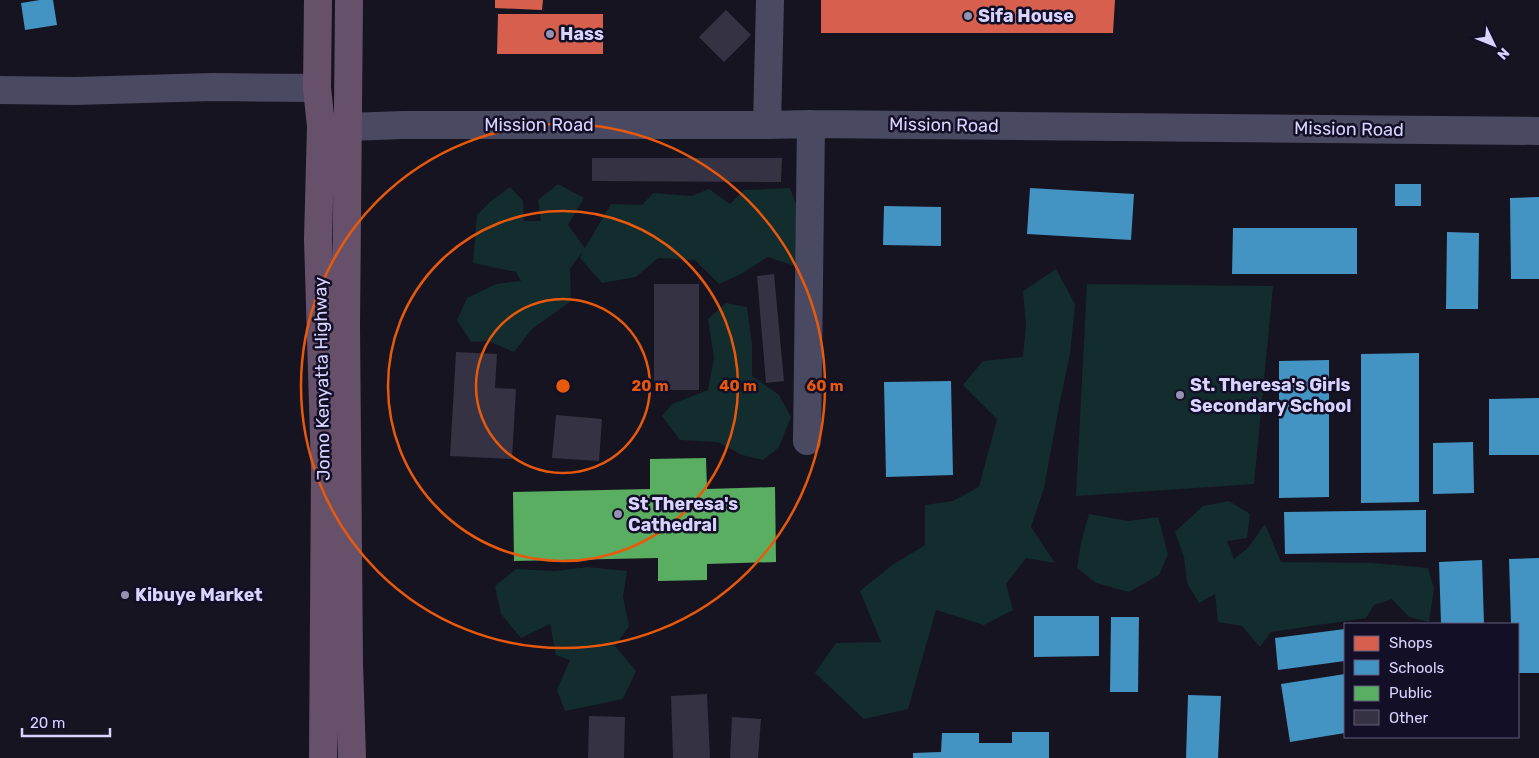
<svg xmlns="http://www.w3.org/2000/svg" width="1539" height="758" font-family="Rubik,sans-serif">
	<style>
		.green { fill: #132c2d }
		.shops { fill: #d6604d }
		.schools { fill: #4393c3 }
		.public { fill: #5aae61 }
		.building { fill: #343243 }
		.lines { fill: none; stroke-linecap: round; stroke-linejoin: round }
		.minor { stroke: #4a4962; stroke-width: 28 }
		.highway { stroke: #67516a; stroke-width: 28 }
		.ring { fill: none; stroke: #e8590c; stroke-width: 2.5 }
		.poi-dot { fill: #9591b1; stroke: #130f26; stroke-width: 2 }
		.labels { text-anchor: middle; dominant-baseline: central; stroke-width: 5; stroke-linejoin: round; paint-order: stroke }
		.poi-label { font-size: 18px; font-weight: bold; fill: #d9d4ff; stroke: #130f26; text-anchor: start }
		.street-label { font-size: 18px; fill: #d9d4ff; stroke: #130f26 }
		.centre { fill: #e8590c; stroke: #130f26; stroke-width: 2.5 }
		.ring-label { font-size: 15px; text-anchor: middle; font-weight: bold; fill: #e8590c; stroke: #130f26; stroke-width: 5; stroke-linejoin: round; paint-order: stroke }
	</style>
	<rect width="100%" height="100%" fill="#161421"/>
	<path class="green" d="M 558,184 L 584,198 L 568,225 L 585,248 L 611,204 L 642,205 L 653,193 L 692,196 L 709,189 L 730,204 L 744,190 L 790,188 L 799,212 L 795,266 L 768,257 L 741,274 L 719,284 L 695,260 L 658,258 L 636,277 L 602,283 L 580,258 L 582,252 L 570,269 L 571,301 L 532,329 L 514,352 L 488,341 L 471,342 L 457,320 L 467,298 L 496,284 L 521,281 L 516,272 L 473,263 L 477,215 L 490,202 L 510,187 L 523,201 L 524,221 L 541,221 L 538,200 Z
		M 1056,269 L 1075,304 L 1070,354 L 1059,406 L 1044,488 L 1031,527 L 1055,563 L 1026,558 L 1006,584 L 1013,610 L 984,625 L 936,610 L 908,709 L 864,719 L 815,673 L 836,643 L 881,642 L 860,591 L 891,566 L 925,545 L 925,505 L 953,501 L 979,487 L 997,419 L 963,385 L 983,361 L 1023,357 L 1026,325 L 1023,291 Z
		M 1087,284 L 1273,286 L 1254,484 L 1076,496 Z
		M 726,303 L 747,307 L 752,344 L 752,376 L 779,395 L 791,417 L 779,447 L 763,460 L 742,455 L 718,442 L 680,440 L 662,416 L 672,404 L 708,390 L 714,358 L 708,319 Z
		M 1229,501 L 1250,514 L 1247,538 L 1227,541 L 1234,559 L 1248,548 L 1265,524 L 1281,562 L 1372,563 L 1428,568 L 1434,588 L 1429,622 L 1409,617 L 1392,599 L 1374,605 L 1366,618 L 1271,632 L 1260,647 L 1242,626 L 1218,622 L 1215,594 L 1199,603 L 1187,583 L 1184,557 L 1175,532 L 1203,506 Z
		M 1089,514 L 1129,521 L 1158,517 L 1168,554 L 1159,575 L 1129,592 L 1096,583 L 1077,568 L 1081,542 Z
		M 587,567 L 627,571 L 623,597 L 629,626 L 615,646 L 636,671 L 623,699 L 565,711 L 557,690 L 570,660 L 556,655 L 550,624 L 521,638 L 501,614 L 495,586 L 516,569 L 555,571 Z"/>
	<path class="shops" d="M 495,0 L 543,0 L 542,10 L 495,8 Z
		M 821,0 L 1115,0 L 1113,33 L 821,33 Z
		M 498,14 L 603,14 L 603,54 L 497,54 Z"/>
	<path class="schools" d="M 40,0 L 53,0 L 57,25 L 25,30 L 21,3 Z
		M 1395,184 L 1421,184 L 1421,206 L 1395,206 Z
		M 1030,188 L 1134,194 L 1131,240 L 1027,234 Z
		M 1539,197 L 1539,279 L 1511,279 L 1510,198 Z
		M 884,206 L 941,207 L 941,246 L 883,245 Z
		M 1233,228 L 1357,228 L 1357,274 L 1232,274 Z
		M 1447,232 L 1479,233 L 1478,309 L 1446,309 Z
		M 1419,353 L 1419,502 L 1361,503 L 1361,354 Z
		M 1329,360 L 1329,497 L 1279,498 L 1279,361 Z
		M 951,381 L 953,475 L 886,477 L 884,382 Z
		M 1539,398 L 1539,455 L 1489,455 L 1489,399 Z
		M 1473,442 L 1474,493 L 1433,494 L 1433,443 Z
		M 1426,510 L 1426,552 L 1285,554 L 1284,512 Z
		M 1539,558 L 1539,673 L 1518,673 L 1518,624 L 1511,624 L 1509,559 Z
		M 1482,560 L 1484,624 L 1441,624 L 1439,562 Z
		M 1034,616 L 1099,616 L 1099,656 L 1034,657 Z
		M 1111,617 L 1139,617 L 1138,692 L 1110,692 Z
		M 1345,629 L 1345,661 L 1278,670 L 1275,638 Z
		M 1345,674 L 1345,733 L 1290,742 L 1281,684 Z
		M 1188,695 L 1221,696 L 1218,758 L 1186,758 Z
		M 1012,732 L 1049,732 L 1049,758 L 913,758 L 913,753 L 941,752 L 942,733 L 979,733 L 979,743 L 1012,743 Z"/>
	<path class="public" d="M 706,458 L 707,489 L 775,487 L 776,562 L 707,564 L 707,580 L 658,581 L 658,558 L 514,561 L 513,492 L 650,489 L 650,459 Z"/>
	<path class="building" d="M 726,10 L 751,35 L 724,62 L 699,37 Z
		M 592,158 L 782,158 L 781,182 L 592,181 Z
		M 774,274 L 784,381 L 766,383 L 757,276 Z
		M 654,284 L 699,284 L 699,390 L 654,390 Z
		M 456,352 L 497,354 L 495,388 L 516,389 L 512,459 L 450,456 Z
		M 556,415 L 602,419 L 599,461 L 552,458 Z
		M 707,694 L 710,758 L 673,758 L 671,696 Z
		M 589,716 L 625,717 L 624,758 L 588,758 Z
		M 732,717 L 761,719 L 758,758 L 730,758 Z"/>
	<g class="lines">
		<path class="minor" d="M 0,90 L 75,91 L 213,87 L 317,88
			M 767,125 L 770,0
			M 323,126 L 348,127 L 403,125 L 767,125 L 811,124 L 1539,131
			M 807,441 L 811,124"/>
		<path class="highway" d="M 318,0 L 317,88 L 321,126 L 318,239 L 325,470 L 323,758
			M 349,0 L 346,326 L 349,663 L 352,758"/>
	</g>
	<g class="ring">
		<circle cx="563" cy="386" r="87"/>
		<circle cx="563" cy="386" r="175"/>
		<circle cx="563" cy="386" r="262"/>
	</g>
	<g class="poi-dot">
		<circle cx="968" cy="16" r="5"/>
		<circle cx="550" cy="34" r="5"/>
		<circle cx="1180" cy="395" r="5"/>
		<circle cx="618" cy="514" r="5"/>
		<circle cx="125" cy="595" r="5"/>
	</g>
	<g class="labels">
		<g class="poi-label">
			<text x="978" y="16">Sifa House</text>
			<text x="560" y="34">Hass</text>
			<text x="1190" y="385">St. Theresa's Girls<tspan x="1190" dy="21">Secondary School</tspan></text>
			<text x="628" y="504">St Theresa's<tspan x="628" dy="21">Cathedral</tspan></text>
			<text x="135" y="595">Kibuye Market</text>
		</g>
		<g class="street-label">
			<text x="539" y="125">Mission Road</text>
			<text transform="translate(944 125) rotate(1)">Mission Road</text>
			<text transform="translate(1349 129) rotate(1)">Mission Road</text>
			<text transform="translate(322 379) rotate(-91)">Jomo Kenyatta Highway</text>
		</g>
	</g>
	<circle cx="563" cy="386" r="8" class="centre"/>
	<g class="ring-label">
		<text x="650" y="391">20 m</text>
		<text x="738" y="391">40 m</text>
		<text x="825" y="391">60 m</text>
	</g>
	<rect x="1344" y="623" width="175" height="115" fill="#130f26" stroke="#625e7d"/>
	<rect x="1354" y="636" width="25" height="15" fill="#d6604d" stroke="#625e7d"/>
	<text x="1389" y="648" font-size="15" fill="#d9d4ff">Shops</text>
	<rect x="1354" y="660" width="25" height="15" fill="#4393c3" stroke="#625e7d"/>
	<text x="1389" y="673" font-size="15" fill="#d9d4ff">Schools</text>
	<rect x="1354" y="686" width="25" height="15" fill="#5aae61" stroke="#625e7d"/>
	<text x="1389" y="698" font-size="15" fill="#d9d4ff">Public</text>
	<rect x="1354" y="710" width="25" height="15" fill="#343243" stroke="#625e7d"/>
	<text x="1389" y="723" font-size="15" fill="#d9d4ff">Other</text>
	<g transform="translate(1494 45) rotate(133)" stroke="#130f26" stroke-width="4" paint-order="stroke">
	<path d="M0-4L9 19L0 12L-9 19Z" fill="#d9d4ff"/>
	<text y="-8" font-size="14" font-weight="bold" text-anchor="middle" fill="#d9d4ff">N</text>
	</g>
	<path d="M22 728v8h88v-8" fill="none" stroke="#d9d4ff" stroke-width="2.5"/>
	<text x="30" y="728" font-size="15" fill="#d9d4ff" stroke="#130f26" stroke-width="4" paint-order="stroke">20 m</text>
</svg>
